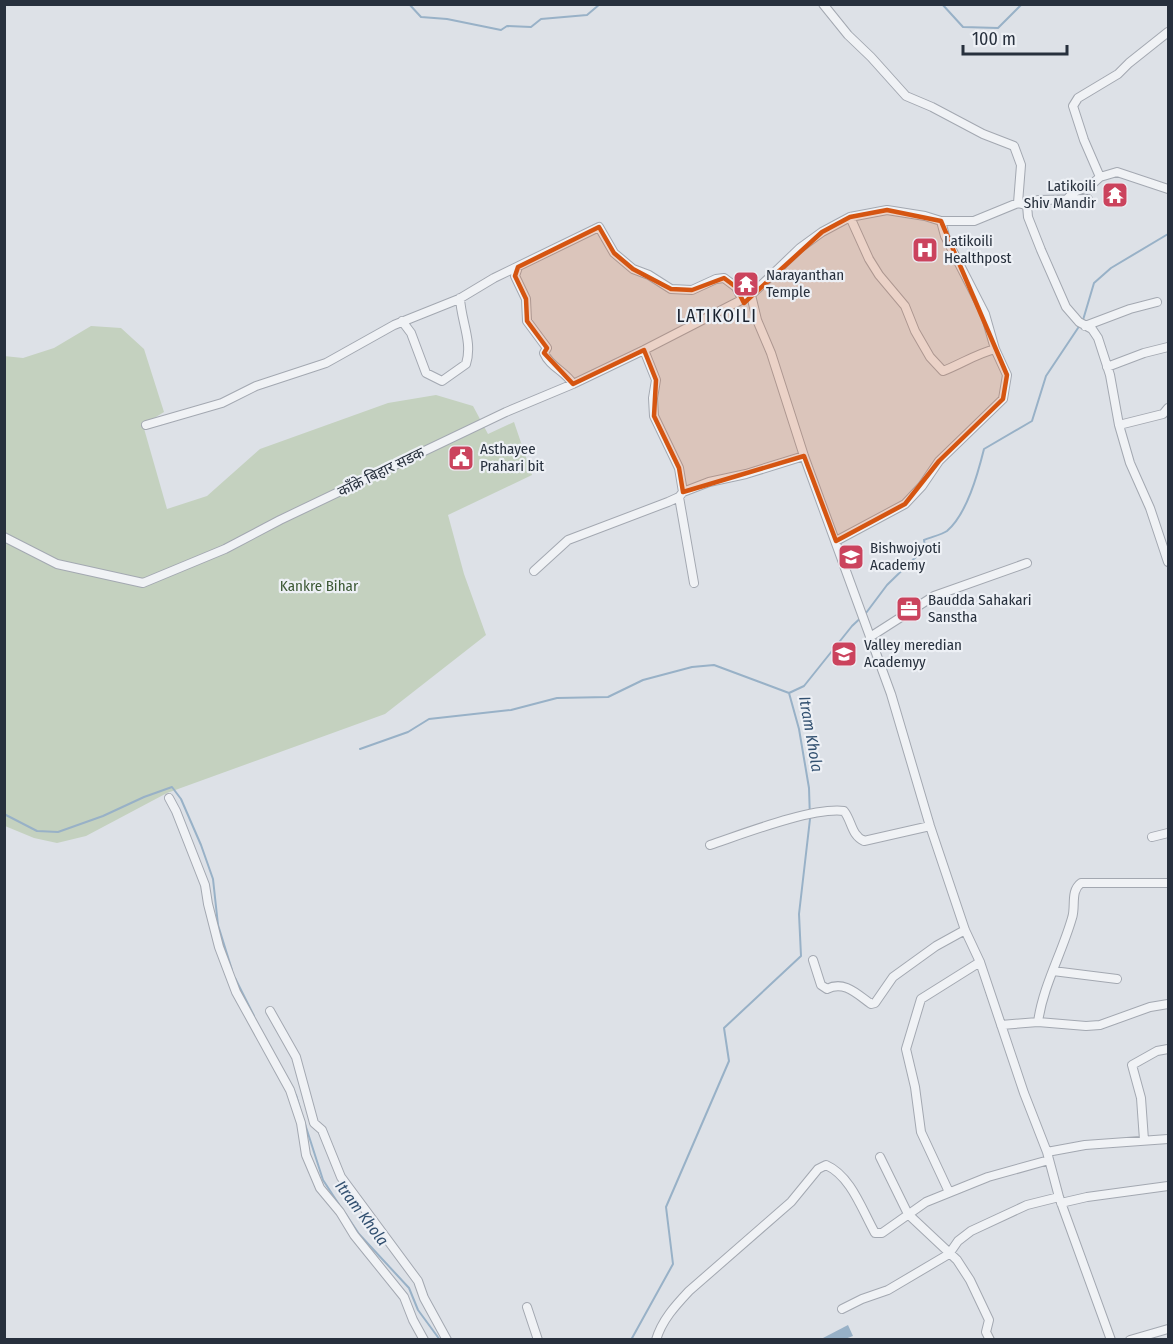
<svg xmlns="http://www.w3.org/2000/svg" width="1173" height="1344" font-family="'Fira Sans Condensed','Noto Sans Devanagari',sans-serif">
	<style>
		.green { fill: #c4d1bf }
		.water { fill: #98b1c7 }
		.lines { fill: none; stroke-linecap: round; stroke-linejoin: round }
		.stream { stroke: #98b1c7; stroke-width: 2 }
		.minor-casing { stroke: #a3a8b1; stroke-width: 10 }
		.minor { stroke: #f0f2f5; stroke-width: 8 }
		.marked { fill: #d55511; fill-opacity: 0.2; stroke: #d55511; stroke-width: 4.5; stroke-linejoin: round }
		.labels { text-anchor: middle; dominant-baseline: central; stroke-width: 4.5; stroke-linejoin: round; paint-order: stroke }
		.poi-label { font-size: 15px; fill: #27303d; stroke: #edf0f5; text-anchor: start }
		.street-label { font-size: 15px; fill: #27303d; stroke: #edf0f5 }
		.park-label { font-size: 15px; fill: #3d5935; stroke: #edf0f5 }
		.water-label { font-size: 16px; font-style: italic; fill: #325070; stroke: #edf0f5 }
		.quarter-label { font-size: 18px; letter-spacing: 1.5px; fill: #19212e; stroke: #edf0f5 }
	</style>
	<rect width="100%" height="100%" fill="#dde1e7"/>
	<path class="green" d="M 91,326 L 121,328 L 144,349 L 164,412 L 143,425 L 167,509 L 207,496 L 260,449 L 388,403 L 436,395 L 473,406 L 488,434 L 514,422 L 532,475 L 448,515 L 464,574 L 486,635 L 385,714 L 167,793 L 86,836 L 57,843 L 34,838 L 5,826 L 4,356 L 23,358 L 54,348 Z"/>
	<path class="water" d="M 848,1325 L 853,1336 L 845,1339 L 824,1339 L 823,1338 Z"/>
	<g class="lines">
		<path class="stream" d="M 409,4 L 421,17 L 447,19 L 501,30 L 507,26 L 531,27 L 541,19 L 587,15 L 600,4
			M 942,4 L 963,27 L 998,28 L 1022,4
			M 1083,320 L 1094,283 L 1111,268 L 1168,234
			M 360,749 L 408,732 L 429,719 L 511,710 L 557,698 L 608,697 L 643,680 L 692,667 L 714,665 L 789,693
			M 4,814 L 37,831 L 58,832 L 103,816 L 144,797 L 172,787 L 181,799 L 201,845 L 213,879 L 218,925 L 232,970
			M 235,978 L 254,1016
			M 296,1095 L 302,1116
			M 305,1124 L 323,1180 L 342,1209
			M 345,1213 L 359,1234 L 409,1288 L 418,1310 L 440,1340
			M 631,1340 L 673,1264 L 666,1207 L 729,1061 L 724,1028 L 801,956 L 799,914 L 810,819 L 809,788 L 799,729 L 789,693 L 804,686 L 852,626 L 866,613 L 887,585 L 925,548 L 924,540 C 931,537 941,535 947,531 C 967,514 978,473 984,449 L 1032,421 L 1046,376 L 1080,325"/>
		<g class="minor-casing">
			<path id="minor" d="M 823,4 L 848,35 L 871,57 L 906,96 L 932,107 L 983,134 L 1014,146 L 1021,165 L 1018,203
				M 1100,177 L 1084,140 L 1073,106 L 1078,98 L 1118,74 L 1129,63 L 1168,32
				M 1066,200 L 1074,192 L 1090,186 L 1100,177 L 1117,172 L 1168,189
				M 1027,205 L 1028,217 L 1041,250 L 1066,307 L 1079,322 L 1092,329 L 1098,338 L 1110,375 L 1119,425 L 1130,463 L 1150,508 L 1168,562
				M 850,217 L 869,259 L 879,275 L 905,306 L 915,331 L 930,357 L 943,371 C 961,364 976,354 995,349
				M 518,267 L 515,276 L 526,299 L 527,321 L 547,348 L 544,353 C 550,367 565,371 573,384
				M 751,295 L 757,320 L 771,353 L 804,456 L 891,694 L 930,826 L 965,930 L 980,962 L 1024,1093 L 1047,1152 L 1059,1197 L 1111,1340
				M 402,321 L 411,333 L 426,373 L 442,381 L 466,364 C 473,342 461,321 460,298
				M 1085,326 L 1130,309 L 1157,302
				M 644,350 L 656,380 L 653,398 L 654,416 L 679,468 L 683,492
				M 1107,367 L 1144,353 L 1168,347
				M 146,425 L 222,403 L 256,386 L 326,363 L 394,325 L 459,299 L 494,278 L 599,227 L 614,253 L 633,269 L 649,275 L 671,289 L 692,290 L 716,279 L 724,278 L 736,287 L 742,299
				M 1119,425 L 1163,414 L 1168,408
				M 679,497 L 694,583
				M 4,537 L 57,564 L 143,583 L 225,549 L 280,520 L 506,412 L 573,384 L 644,350 L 751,295 L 800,248 L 822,232 L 850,217 L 887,210 L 925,216 L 941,221 L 974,221 L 1018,203 L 1027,205 L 1038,200 L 1088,199
				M 836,541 L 905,504 L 922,486 L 939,461 L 1003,399 L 1007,375 L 995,349 L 985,314 L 945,236 L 941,221
				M 534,571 L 568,540 L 668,502 L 679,497 L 683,492 L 709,482 L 746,474 L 804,456
				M 870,637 L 934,596 L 1027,563
				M 169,798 L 176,811 L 205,885 L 208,904 L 219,947 L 236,992 L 290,1090 L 301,1123 L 306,1155 L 320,1188 L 340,1212 L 354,1235 L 404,1297 L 413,1320 L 424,1340
				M 1152,837 L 1168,833
				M 710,845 C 743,834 812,807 844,811 C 852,821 851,835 864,841 L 930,826
				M 813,960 L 821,985 L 827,989 C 844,980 857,994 871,1004 L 875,1003 L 893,977 L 936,946 L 965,930
				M 1053,971 L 1117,979
				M 270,1011 L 296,1057 L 314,1123 L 322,1130 L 341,1177 L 418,1281 L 424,1298 L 447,1340
				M 1038,1022 C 1043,986 1062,953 1072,918 C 1076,907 1070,891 1081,883 L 1168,883
				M 1001,1025 L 1038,1022 L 1086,1026 L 1100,1025 L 1150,1007 L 1168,1004
				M 1144,1140 L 1141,1098 L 1132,1065 L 1157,1051 L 1168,1049
				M 1047,1152 L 1085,1145 L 1168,1139
				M 880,1157 L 908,1214 L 957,1260 L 970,1280 L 989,1320 L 986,1332 L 990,1340
				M 949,1192 L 921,1132 L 915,1087 L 906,1049 L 921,999 L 980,962
				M 1061,1203 L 1087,1197 L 1168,1186
				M 527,1307 L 538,1340
				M 842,1309 L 862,1299 L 888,1290 L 949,1254 L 958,1241 L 971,1231 L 1027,1205 L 1059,1197
				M 656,1340 C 662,1320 675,1306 689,1291 L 791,1202 L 818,1169 L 826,1165 C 851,1176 862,1210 875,1233 L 882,1233 L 926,1202 L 988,1177 L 1049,1160
				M 1130,1340 L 1168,1329"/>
		</g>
		<use href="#minor" class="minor"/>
	</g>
	<path class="marked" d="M 887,210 L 941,221 L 1007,375 L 1003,399 L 939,461 L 905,504 L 836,541 L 804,456 L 683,492 L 679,468 L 654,416 L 656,380 L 644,350 L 573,384 L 544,353 L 547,348 L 527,321 L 526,299 L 515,276 L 518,267 L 599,227 L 614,253 L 633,269 L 671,289 L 692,290 L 724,278 L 736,287 L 744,303 L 822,232 L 850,217 Z"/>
	<defs>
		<g id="temple-square" transform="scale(1.35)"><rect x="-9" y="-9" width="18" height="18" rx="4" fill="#cb435d" stroke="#edf0f5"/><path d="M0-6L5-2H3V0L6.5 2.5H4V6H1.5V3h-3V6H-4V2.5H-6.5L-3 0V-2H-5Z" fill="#fff"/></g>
		<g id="hospital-square" transform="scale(1.35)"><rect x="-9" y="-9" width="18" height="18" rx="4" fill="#cb435d" stroke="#edf0f5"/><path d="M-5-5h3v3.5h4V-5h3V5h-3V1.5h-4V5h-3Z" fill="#fff"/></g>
		<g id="civic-square" transform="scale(1.35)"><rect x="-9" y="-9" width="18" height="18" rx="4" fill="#cb435d" stroke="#edf0f5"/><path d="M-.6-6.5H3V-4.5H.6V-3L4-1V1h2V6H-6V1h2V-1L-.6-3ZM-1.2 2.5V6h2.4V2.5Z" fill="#fff"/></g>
		<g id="school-square" transform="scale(1.35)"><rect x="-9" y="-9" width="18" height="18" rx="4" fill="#cb435d" stroke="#edf0f5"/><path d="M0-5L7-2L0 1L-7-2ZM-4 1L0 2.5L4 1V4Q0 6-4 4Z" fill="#fff"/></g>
		<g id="office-square" transform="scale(1.35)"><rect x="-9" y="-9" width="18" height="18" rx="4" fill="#cb435d" stroke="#edf0f5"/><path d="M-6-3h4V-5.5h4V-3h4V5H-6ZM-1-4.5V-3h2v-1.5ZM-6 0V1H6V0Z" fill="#fff"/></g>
	</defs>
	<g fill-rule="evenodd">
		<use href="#temple-square" x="1115" y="195"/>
		<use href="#hospital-square" x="925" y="250"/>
		<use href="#temple-square" x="746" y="284"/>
		<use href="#civic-square" x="461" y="458"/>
		<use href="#school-square" x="851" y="557"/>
		<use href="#office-square" x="909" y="609"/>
		<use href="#school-square" x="844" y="654"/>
	</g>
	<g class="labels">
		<g class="poi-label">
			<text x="1096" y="186" text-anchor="end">Latikoili<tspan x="1096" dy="17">Shiv Mandir</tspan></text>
			<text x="944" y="241">Latikoili<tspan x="944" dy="17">Healthpost</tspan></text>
			<text x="766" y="275">Narayanthan<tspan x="766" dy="17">Temple</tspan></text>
			<text x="480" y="449">Asthayee<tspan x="480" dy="17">Prahari bit</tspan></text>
			<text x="870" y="548">Bishwojyoti<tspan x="870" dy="17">Academy</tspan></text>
			<text x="928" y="600">Baudda Sahakari<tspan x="928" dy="17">Sanstha</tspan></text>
			<text x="864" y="645">Valley meredian<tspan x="864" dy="17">Academyy</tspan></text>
		</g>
		<g class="street-label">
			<text transform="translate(381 472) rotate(-26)">काँक्रे बिहार सडक</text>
		</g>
		<g class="park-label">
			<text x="319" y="586">Kankre Bihar</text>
		</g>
		<g class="water-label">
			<text transform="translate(811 734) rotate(80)">Itram Khola</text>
			<text transform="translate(362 1213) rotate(53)">Itram Khola</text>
		</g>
		<g class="quarter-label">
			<text x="717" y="316">LATIKOILI</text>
		</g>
	</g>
	<rect width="1173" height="1344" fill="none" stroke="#27303d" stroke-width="12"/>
	<path d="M963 45v9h104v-9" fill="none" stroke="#27303d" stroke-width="3"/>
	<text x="972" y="45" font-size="18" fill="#27303d" stroke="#edf0f5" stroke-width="4.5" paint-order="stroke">100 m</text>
</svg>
